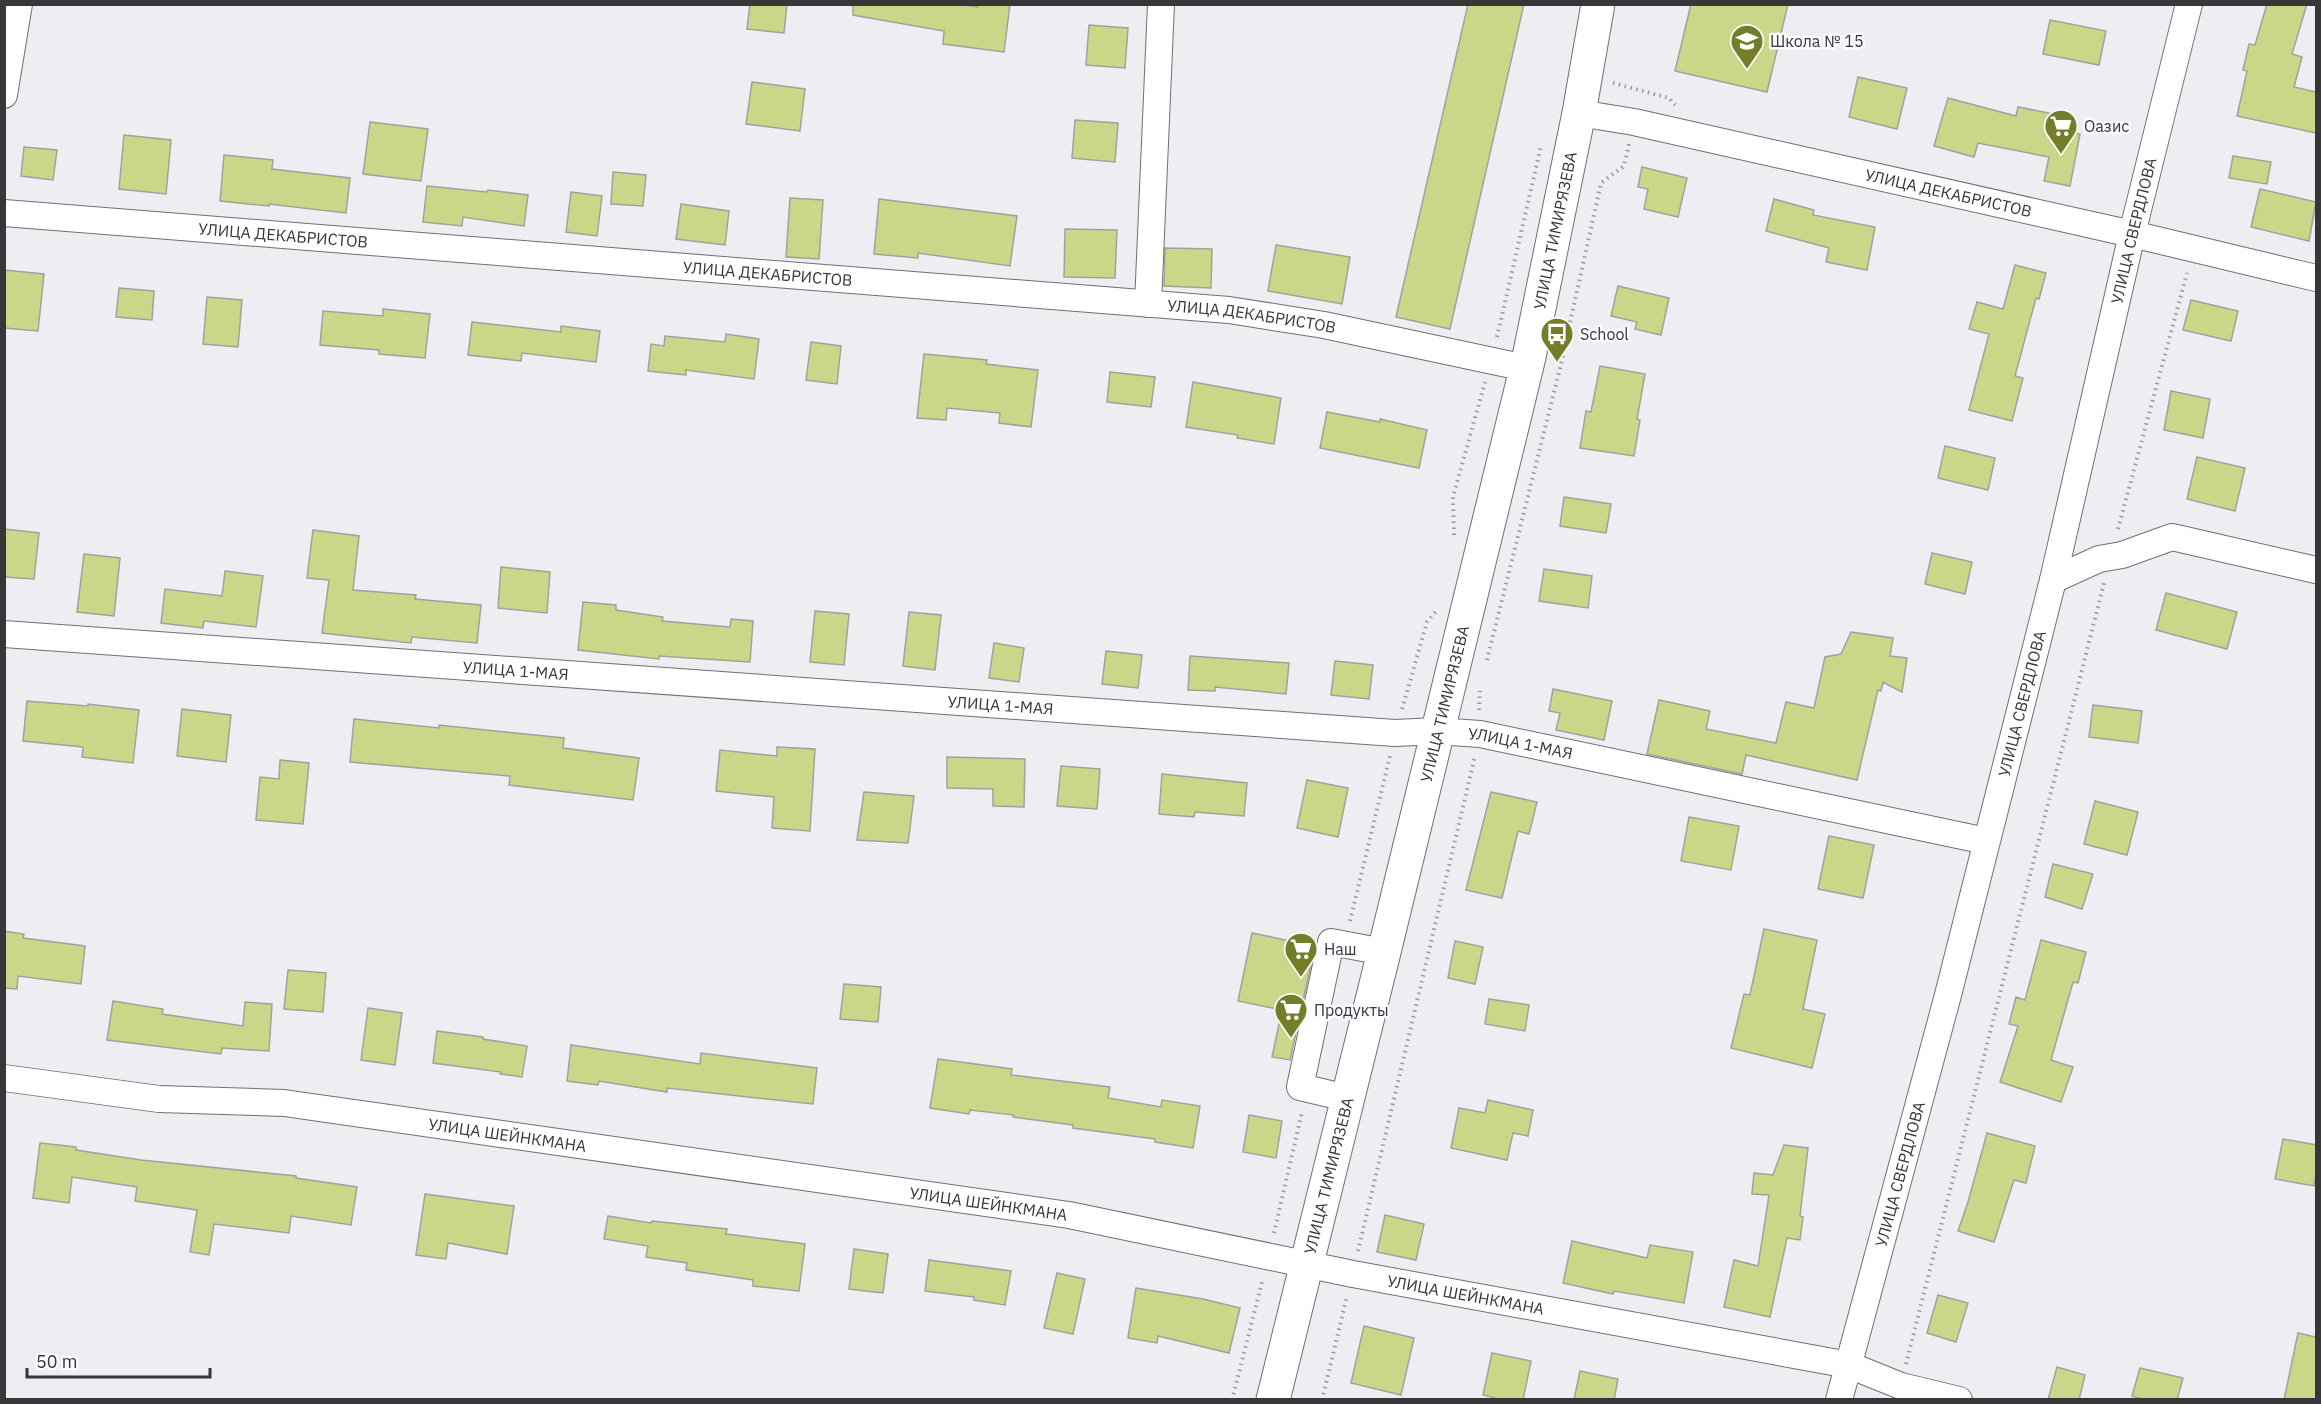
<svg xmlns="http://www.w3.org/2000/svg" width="2321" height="1404" font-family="'IBM Plex Sans',sans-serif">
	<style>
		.building { fill: #cbd689; stroke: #a1a29c; stroke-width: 1.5 }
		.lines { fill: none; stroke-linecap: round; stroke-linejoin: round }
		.minor-casing { stroke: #706f74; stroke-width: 28 }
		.major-casing { stroke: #706f74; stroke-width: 35 }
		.path { stroke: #9a999e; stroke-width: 4; stroke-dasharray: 1.5 4.5; stroke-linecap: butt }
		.minor { stroke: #fff; stroke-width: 26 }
		.major { stroke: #fff; stroke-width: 33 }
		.labels { text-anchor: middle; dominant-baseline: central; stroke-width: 5; stroke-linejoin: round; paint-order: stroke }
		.poi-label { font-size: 16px; fill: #373639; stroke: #fafaff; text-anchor: start }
		.street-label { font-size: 16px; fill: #373639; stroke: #fafaff }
	</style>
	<rect width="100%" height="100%" fill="#ededf2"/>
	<path class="building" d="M 750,4 L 787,4 L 784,33 L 747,29 Z
		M 853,4 L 960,4 L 978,7 L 978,4 L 1010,4 L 1004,52 L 943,44 L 944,31 L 853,15 Z
		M 1468,4 L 1524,4 L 1450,329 L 1396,317 Z
		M 1691,4 L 1788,4 L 1767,92 L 1675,71 Z
		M 2267,4 L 2307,4 L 2292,54 L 2302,57 L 2294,87 L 2316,92 L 2316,133 L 2237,116 L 2247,71 L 2243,70 L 2249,44 L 2255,45 Z
		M 2050,20 L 2106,31 L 2099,65 L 2043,54 Z
		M 1089,25 L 1128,28 L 1125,68 L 1086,65 Z
		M 1858,77 L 1907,88 L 1897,129 L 1849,117 Z
		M 752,82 L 805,89 L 800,131 L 746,124 Z
		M 1948,98 L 2016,116 L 2018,107 L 2064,116 L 2061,131 L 2080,134 L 2070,186 L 2044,181 L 2049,157 L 1978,143 L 1974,157 L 1934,146 Z
		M 1075,120 L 1118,123 L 1115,162 L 1072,158 Z
		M 370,122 L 428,129 L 421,181 L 363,174 Z
		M 124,135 L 171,140 L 166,194 L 119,189 Z
		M 24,147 L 57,150 L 53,180 L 21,176 Z
		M 224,155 L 273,160 L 272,169 L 350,178 L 346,213 L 269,204 L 269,206 L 220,201 Z
		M 2233,156 L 2271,162 L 2267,184 L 2229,178 Z
		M 1642,167 L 1687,178 L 1678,217 L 1644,209 L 1648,189 L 1638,187 Z
		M 613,172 L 646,175 L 643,206 L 611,204 Z
		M 427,186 L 487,192 L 488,190 L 528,195 L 524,226 L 463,217 L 462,226 L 423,222 Z
		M 2260,189 L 2316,202 L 2309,241 L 2251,227 Z
		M 571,192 L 602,196 L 597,236 L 566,232 Z
		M 790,198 L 823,200 L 819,259 L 786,257 Z
		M 879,199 L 1017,216 L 1010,266 L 918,253 L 918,258 L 874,254 Z
		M 1774,199 L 1814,210 L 1813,215 L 1875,227 L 1867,270 L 1826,262 L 1829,248 L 1766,231 Z
		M 681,204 L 729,211 L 725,245 L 676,239 Z
		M 1065,229 L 1117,230 L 1115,278 L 1064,277 Z
		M 1276,245 L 1350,257 L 1342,304 L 1268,291 Z
		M 1165,248 L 1212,249 L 1211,288 L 1164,286 Z
		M 2015,265 L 2046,273 L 2039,299 L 2036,298 L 2015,376 L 2023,378 L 2012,421 L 1969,410 L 1989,334 L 1969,329 L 1977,302 L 2003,309 Z
		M 4,270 L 44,274 L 38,331 L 4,328 Z
		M 1618,286 L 1669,298 L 1661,335 L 1635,329 L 1637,322 L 1611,316 Z
		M 119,288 L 154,291 L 152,320 L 116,317 Z
		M 207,297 L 242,300 L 238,347 L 203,344 Z
		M 2191,300 L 2238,311 L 2231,341 L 2183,330 Z
		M 383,309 L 430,314 L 425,358 L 379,354 L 379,350 L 320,345 L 323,311 L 383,316 Z
		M 472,322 L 561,332 L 561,326 L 600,331 L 596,362 L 522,353 L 521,361 L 468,355 Z
		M 726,334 L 759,339 L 754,379 L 686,370 L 686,375 L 648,371 L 651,344 L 664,346 L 665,336 L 725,342 Z
		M 811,342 L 841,346 L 837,384 L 806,380 Z
		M 924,354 L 987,360 L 986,364 L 1038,370 L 1031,427 L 999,423 L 1000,413 L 947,408 L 946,420 L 917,418 Z
		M 1600,366 L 1645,374 L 1637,419 L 1640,420 L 1634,456 L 1580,448 L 1586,411 L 1591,412 Z
		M 1110,372 L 1155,377 L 1151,407 L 1107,402 Z
		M 1193,382 L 1281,398 L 1274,444 L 1237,438 L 1238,435 L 1186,427 Z
		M 2171,391 L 2210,399 L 2203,438 L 2164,430 Z
		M 1327,412 L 1380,422 L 1380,419 L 1427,430 L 1419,468 L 1320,448 Z
		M 1945,446 L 1995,458 L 1988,490 L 1938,478 Z
		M 2197,457 L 2245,468 L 2235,511 L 2187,499 Z
		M 1564,497 L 1611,504 L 1606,533 L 1560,526 Z
		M 4,529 L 39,533 L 34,579 L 4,577 Z
		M 313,530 L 359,536 L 353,590 L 416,595 L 415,599 L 481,605 L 477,643 L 412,637 L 411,643 L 322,633 L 329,580 L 307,578 Z
		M 1932,553 L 1972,562 L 1965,594 L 1925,584 Z
		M 84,554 L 120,558 L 114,616 L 77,612 Z
		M 501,567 L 550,572 L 547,613 L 498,608 Z
		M 1544,569 L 1592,576 L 1588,608 L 1539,601 Z
		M 225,571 L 263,576 L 256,627 L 204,621 L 203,628 L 161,623 L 165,589 L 222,596 Z
		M 2166,593 L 2237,612 L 2227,649 L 2156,630 Z
		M 583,602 L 616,605 L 616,610 L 663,617 L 662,621 L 730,627 L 731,619 L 753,621 L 750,662 L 659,656 L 659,659 L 578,650 Z
		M 815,611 L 849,614 L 844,665 L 810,662 Z
		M 909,612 L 941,615 L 935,670 L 903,666 Z
		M 1851,632 L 1893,638 L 1890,656 L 1907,658 L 1902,692 L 1883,682 L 1881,691 L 1878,690 L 1857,780 L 1746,755 L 1742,774 L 1647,754 L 1659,700 L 1710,711 L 1706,729 L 1776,743 L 1786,702 L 1814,708 L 1825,657 L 1841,654 Z
		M 994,643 L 1024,648 L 1019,682 L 989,678 Z
		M 1106,651 L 1142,655 L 1138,688 L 1102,684 Z
		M 1190,656 L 1289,663 L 1286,694 L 1215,687 L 1215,691 L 1188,690 Z
		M 1335,661 L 1373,665 L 1369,699 L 1331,695 Z
		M 1553,689 L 1612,701 L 1604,740 L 1556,730 L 1560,713 L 1549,711 Z
		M 27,701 L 88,706 L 88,704 L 139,710 L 133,763 L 82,757 L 83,747 L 23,741 Z
		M 2093,705 L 2142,711 L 2138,743 L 2089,737 Z
		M 182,709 L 231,715 L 226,762 L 177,756 Z
		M 354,719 L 439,728 L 439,725 L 564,738 L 563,748 L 639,758 L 633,800 L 509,785 L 510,776 L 350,762 Z
		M 777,747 L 815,749 L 810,831 L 772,828 L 774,797 L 716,791 L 720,750 L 777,756 Z
		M 947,757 L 1025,759 L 1024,807 L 993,806 L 993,789 L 947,788 Z
		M 280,760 L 309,763 L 303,824 L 256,820 L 260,777 L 279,779 Z
		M 1061,766 L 1100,769 L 1097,809 L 1057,806 Z
		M 1162,774 L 1247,783 L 1244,816 L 1195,812 L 1194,817 L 1159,814 Z
		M 1307,780 L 1348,788 L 1338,837 L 1297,828 Z
		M 864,792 L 914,796 L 908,843 L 857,840 Z
		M 1491,792 L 1537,802 L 1529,834 L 1518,831 L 1502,898 L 1466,890 Z
		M 2095,801 L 2138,812 L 2127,855 L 2084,844 Z
		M 1689,817 L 1739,826 L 1731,870 L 1681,861 Z
		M 1829,836 L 1874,845 L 1863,898 L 1818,889 Z
		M 2053,864 L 2093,874 L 2082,909 L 2045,897 Z
		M 1764,929 L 1817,940 L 1803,1009 L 1825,1014 L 1812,1068 L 1731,1048 L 1744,994 L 1750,995 Z
		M 4,931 L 24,934 L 23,938 L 85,946 L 81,984 L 18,976 L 17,989 L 4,988 Z
		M 1252,933 L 1315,946 L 1290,1060 L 1272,1057 L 1282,1010 L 1238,1001 Z
		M 2041,940 L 2086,952 L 2078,983 L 2073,982 L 2051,1060 L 2073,1067 L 2061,1102 L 2000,1082 L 2018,1026 L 2009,1024 L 2016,997 L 2025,1000 Z
		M 1455,941 L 1483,947 L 1475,984 L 1448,978 Z
		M 288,970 L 326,973 L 323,1012 L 284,1009 Z
		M 844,984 L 881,987 L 878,1022 L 840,1019 Z
		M 1489,999 L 1529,1005 L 1525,1031 L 1485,1024 Z
		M 113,1001 L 163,1009 L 162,1014 L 243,1026 L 245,1002 L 272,1004 L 269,1051 L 222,1048 L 221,1054 L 107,1040 Z
		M 368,1008 L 402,1013 L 395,1065 L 361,1060 Z
		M 437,1031 L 483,1037 L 483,1039 L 527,1046 L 522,1077 L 500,1074 L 501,1072 L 433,1063 Z
		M 571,1045 L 700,1064 L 701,1053 L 817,1068 L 813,1104 L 667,1088 L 667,1092 L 599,1081 L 598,1085 L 567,1081 Z
		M 938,1059 L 1012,1069 L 1011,1075 L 1110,1087 L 1108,1098 L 1161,1107 L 1162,1100 L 1200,1106 L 1193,1148 L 1155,1142 L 1155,1139 L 1073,1128 L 1073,1125 L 1013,1117 L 1014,1115 L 970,1110 L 969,1114 L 930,1108 Z
		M 1488,1100 L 1533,1110 L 1528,1136 L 1513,1133 L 1507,1160 L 1451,1148 L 1459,1108 L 1485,1113 Z
		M 1249,1115 L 1282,1121 L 1276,1158 L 1243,1152 Z
		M 1987,1133 L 2035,1146 L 2026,1183 L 2014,1180 L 1994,1242 L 1958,1231 L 1968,1202 Z
		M 2283,1139 L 2316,1145 L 2316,1174 L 2314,1186 L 2275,1179 Z
		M 40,1143 L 76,1147 L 76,1150 L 141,1160 L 296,1176 L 296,1178 L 357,1187 L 351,1225 L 291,1216 L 289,1233 L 214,1224 L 209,1255 L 190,1252 L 197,1210 L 135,1201 L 137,1187 L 72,1177 L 69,1203 L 33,1198 Z
		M 1784,1145 L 1808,1148 L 1800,1216 L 1803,1217 L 1800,1240 L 1787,1238 L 1770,1317 L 1724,1307 L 1734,1260 L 1758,1266 L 1769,1195 L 1752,1194 L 1754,1173 L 1773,1175 Z
		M 425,1194 L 514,1206 L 507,1254 L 448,1243 L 446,1259 L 416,1255 Z
		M 1385,1215 L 1424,1224 L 1416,1260 L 1377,1252 Z
		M 608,1216 L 651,1223 L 652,1221 L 727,1229 L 726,1234 L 805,1244 L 799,1291 L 753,1286 L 753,1280 L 686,1270 L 687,1263 L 646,1257 L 648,1246 L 604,1239 Z
		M 1572,1241 L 1647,1258 L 1650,1245 L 1693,1252 L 1684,1303 L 1614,1291 L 1613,1294 L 1563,1283 Z
		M 854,1249 L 888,1254 L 883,1293 L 849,1289 Z
		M 929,1260 L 1011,1271 L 1005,1305 L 974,1300 L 974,1297 L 925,1291 Z
		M 1057,1273 L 1085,1279 L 1073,1334 L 1044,1328 Z
		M 1136,1288 L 1203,1299 L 1240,1308 L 1229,1353 L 1158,1336 L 1157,1343 L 1128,1338 Z
		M 1938,1295 L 1968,1303 L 1956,1342 L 1927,1333 Z
		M 1364,1326 L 1414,1338 L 1401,1395 L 1351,1383 Z
		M 2298,1333 L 2316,1337 L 2316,1400 L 2284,1400 Z
		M 1492,1353 L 1531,1361 L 1523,1400 L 1504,1400 L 1483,1395 Z
		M 2057,1367 L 2085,1375 L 2079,1400 L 2048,1400 Z
		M 2140,1368 L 2183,1378 L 2177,1400 L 2145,1400 L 2132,1396 Z
		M 1580,1371 L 1618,1379 L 1614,1400 L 1574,1400 Z"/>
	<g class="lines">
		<g class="minor-casing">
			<g id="minor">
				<path d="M 4,95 L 19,4"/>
				<path id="s1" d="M 1579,113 L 1634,122 L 2132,234 L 2316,278"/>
				<path id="s2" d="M 4,213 L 1229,310 L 1324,325 L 1526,368"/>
				<path d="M 1148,304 L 1161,4"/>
				<path d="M 2053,580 L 2099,559 L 2122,555 L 2172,537 L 2316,570"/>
				<path id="s3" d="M 4,634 L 1395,733 L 1437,731 L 1480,734 L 1986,841"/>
				<path id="s4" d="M 4,1078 L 159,1099 L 284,1103 L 1069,1215 L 1353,1274 L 1849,1365 L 1901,1386 L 1959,1400"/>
				<path d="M 1347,1098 L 1300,1087 L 1331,942 L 1384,952"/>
				<path id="s5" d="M 1839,1400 L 1948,995 L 2053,580 L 2132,234 L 2189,4"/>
			</g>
		</g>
		<g class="major-casing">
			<g id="major">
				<path id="s6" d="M 1273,1400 L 1384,952 L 1529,357 L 1579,113 L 1598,4"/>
			</g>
		</g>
		<path class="path" d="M 1613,83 L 1669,98 L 1675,105
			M 1497,337 L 1541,146
			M 2118,529 L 2187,273
			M 1454,535 L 1453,497 L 1485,382
			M 1487,660 L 1560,368 L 1601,183 L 1624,166 L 1629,144
			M 1402,709 L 1427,622 L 1438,609
			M 1479,710 L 1480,691
			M 1350,921 L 1390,756
			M 1274,1233 L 1302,1112
			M 1358,1251 L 1475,756
			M 1906,1364 L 2104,583
			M 1232,1400 L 1263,1278
			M 1322,1400 L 1347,1296"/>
		<use href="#minor" class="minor"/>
		<use href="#major" class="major"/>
	</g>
	<defs>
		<g id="school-pin" transform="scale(1.725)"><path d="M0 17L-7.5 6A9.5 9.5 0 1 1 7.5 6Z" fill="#747e29" stroke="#fafaff"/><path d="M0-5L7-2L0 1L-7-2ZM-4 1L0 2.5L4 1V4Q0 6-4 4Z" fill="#fff"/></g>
		<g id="supermarket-pin" transform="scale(1.725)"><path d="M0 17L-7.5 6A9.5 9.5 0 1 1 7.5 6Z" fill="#747e29" stroke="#fafaff"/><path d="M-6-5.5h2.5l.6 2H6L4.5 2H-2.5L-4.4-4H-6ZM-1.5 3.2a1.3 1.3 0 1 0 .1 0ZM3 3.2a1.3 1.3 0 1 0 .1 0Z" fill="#fff"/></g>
		<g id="bus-pin" transform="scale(1.725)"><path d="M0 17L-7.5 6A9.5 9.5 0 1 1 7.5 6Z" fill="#747e29" stroke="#fafaff"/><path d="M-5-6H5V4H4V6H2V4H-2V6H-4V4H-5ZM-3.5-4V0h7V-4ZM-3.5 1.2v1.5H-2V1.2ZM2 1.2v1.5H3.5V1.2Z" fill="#fff"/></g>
	</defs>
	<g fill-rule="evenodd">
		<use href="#school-pin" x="1747" y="41"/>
		<use href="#supermarket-pin" x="2061" y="126"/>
		<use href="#bus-pin" x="1557" y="334"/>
		<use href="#supermarket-pin" x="1301" y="949"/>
		<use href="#supermarket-pin" x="1291" y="1010"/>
	</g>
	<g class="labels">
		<g class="poi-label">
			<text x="1770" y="41">Школа № 15</text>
			<text x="2084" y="126">Оазис</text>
			<text x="1580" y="334">School</text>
			<text x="1324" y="949">Наш</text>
			<text x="1314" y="1010">Продукты</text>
		</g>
		<g class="street-label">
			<text stroke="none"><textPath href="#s1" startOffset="378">УЛИЦА ДЕКАБРИСТОВ</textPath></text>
			<text stroke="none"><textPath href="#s6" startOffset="1203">УЛИЦА ТИМИРЯЗЕВА</textPath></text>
			<text stroke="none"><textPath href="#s5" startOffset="1206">УЛИЦА СВЕРДЛОВА</textPath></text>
			<text stroke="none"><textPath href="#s2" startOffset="280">УЛИЦА ДЕКАБРИСТОВ</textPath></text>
			<text stroke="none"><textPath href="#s2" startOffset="766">УЛИЦА ДЕКАБРИСТОВ</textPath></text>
			<text stroke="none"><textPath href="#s2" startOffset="1252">УЛИЦА ДЕКАБРИСТОВ</textPath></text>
			<text stroke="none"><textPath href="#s3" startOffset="513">УЛИЦА 1-МАЯ</textPath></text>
			<text stroke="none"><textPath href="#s6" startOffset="717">УЛИЦА ТИМИРЯЗЕВА</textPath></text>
			<text stroke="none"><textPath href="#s5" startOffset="720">УЛИЦА СВЕРДЛОВА</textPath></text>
			<text stroke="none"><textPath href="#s3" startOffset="999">УЛИЦА 1-МАЯ</textPath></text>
			<text stroke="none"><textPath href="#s3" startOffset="1521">УЛИЦА 1-МАЯ</textPath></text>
			<text stroke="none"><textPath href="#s4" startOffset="507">УЛИЦА ШЕЙНКМАНА</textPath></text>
			<text stroke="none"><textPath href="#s5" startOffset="234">УЛИЦА СВЕРДЛОВА</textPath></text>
			<text stroke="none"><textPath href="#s6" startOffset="231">УЛИЦА ТИМИРЯЗЕВА</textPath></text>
			<text stroke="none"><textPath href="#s4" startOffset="993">УЛИЦА ШЕЙНКМАНА</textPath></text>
			<text stroke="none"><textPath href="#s4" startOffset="1479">УЛИЦА ШЕЙНКМАНА</textPath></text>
		</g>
	</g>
	<rect width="2321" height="1404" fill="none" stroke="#373639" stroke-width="12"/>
	<path d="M27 1368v9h183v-9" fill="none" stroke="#373639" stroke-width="3"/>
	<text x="36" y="1368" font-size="18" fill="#373639" stroke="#fafaff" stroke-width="4.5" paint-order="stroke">50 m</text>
</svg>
